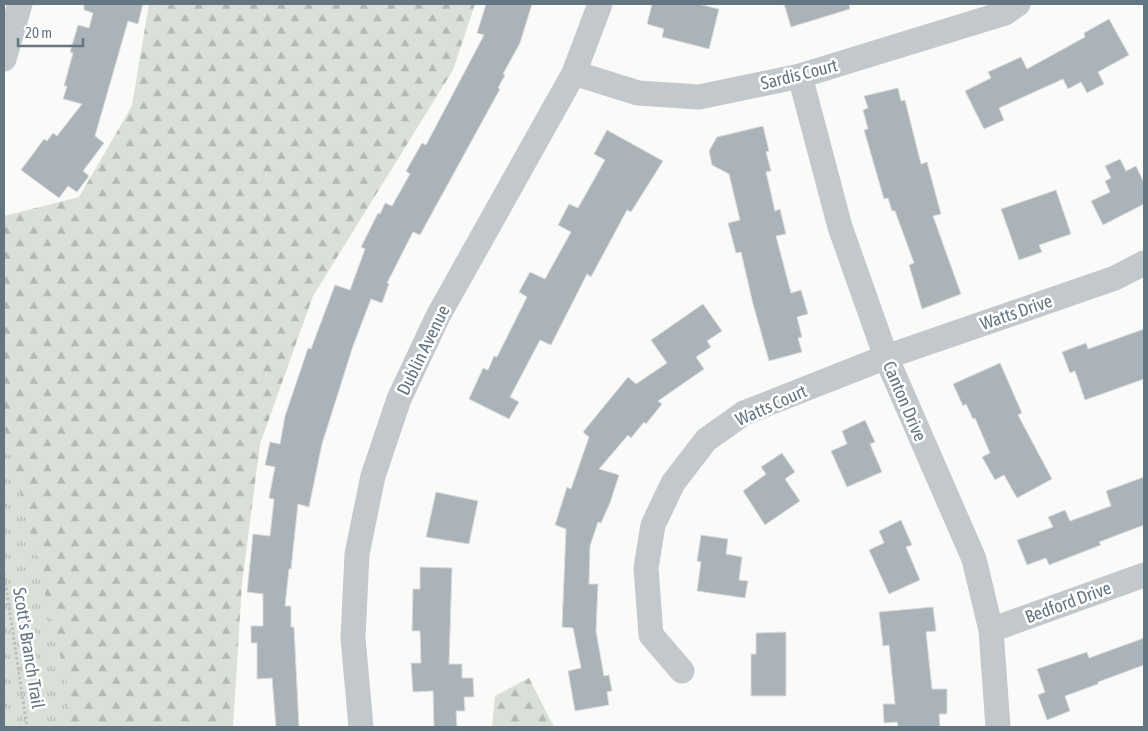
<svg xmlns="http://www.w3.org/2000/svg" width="1148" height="731" font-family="'Asap Condensed',sans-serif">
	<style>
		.forest { fill: url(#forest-firs) }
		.park { fill: url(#park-tufts) }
		.building { fill: #aab3b9; stroke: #dcdcda }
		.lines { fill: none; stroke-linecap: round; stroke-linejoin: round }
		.path { stroke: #bbbfc2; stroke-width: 3; stroke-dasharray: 2.5 2.5; stroke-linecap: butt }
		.minor { stroke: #c3c8cc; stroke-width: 25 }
		.labels { text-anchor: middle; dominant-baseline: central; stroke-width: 5; stroke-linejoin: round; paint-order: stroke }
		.street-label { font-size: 18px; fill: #657683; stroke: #fff }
	</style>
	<defs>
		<pattern id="forest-firs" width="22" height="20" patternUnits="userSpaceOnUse" patternTransform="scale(1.25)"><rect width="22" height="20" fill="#dadfd7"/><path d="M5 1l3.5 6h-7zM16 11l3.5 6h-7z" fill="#b4b9b4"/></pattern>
		<pattern id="park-tufts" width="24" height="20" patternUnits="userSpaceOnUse" patternTransform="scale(1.25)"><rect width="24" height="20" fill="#dadfd7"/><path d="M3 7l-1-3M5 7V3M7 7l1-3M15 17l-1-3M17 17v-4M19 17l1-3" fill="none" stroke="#b4b9b4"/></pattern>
	</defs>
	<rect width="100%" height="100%" fill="#fafaf8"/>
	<path class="forest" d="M 149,4 L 475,4 L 453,70 L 313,296 L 260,444 L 242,584 L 233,727 L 4,727 L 4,216 L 79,197 L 132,106 Z
		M 529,678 L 554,727 L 492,727 L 495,696 Z"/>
	<path class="park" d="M 4,425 L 68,688 L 70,727 L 4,727 Z"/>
	<path class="building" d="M 84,4 L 143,4 L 138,24 L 128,21 L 95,136 L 104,143 L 83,171 L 89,176 L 77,192 L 68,186 L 59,198 L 21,170 L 44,139 L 47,141 L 53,133 L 57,136 L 82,104 L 63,99 L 67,86 L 64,86 L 73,53 L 70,52 L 78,25 L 89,28 L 93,13 L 84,10 Z
		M 486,4 L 532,4 L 520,43 L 503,74 L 505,75 L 498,88 L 500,89 L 420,235 L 413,232 L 387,283 L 389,284 L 382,303 L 371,299 L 353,346 L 322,444 L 309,507 L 298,504 L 291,569 L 289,569 L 285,606 L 291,606 L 291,627 L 294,627 L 299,727 L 276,727 L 272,678 L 257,679 L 257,643 L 251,643 L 251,626 L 263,626 L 263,594 L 247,592 L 253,534 L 270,536 L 274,499 L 269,498 L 275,467 L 265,465 L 270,442 L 280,444 L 285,416 L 308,348 L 311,349 L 335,285 L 350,290 L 365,249 L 361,247 L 378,213 L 380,214 L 385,203 L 392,206 L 410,174 L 406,171 L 422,143 L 426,145 L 484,35 L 477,33 Z
		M 652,4 L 698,4 L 719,9 L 709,49 L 662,37 L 664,29 L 647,24 Z
		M 784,4 L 849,4 L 850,9 L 791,27 Z
		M 1109,19 L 1129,55 L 1098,72 L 1104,84 L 1087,93 L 1081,82 L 1068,89 L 1063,79 L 999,108 L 1004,120 L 984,129 L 965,91 L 991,78 L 988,72 L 1021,57 L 1027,69 L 1085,37 L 1084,33 Z
		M 898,88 L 901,101 L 905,100 L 921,164 L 927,162 L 941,214 L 933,216 L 961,294 L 922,309 L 909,265 L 914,263 L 895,211 L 892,211 L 888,198 L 884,199 L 864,130 L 868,129 L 863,110 L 868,108 L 864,96 Z
		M 763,126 L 769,151 L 766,152 L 771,171 L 766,172 L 775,211 L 780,209 L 786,234 L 776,236 L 791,293 L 801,290 L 808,314 L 797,317 L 802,337 L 798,338 L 802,352 L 769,361 L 753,304 L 741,252 L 736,253 L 728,223 L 740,220 L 729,174 L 712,165 L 709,151 L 717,137 Z
		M 607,130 L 663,161 L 631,212 L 627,210 L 591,277 L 587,274 L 551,345 L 540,340 L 510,397 L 519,402 L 509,419 L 469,399 L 483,368 L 488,370 L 494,356 L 497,357 L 527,297 L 519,292 L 530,272 L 545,279 L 571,232 L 558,225 L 569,204 L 578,208 L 605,160 L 594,154 Z
		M 1120,159 L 1126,171 L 1136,166 L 1144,183 L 1144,204 L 1103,225 L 1091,201 L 1110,192 L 1105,181 L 1111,178 L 1105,166 Z
		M 1056,190 L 1071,234 L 1039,245 L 1042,252 L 1019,260 L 1001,209 Z
		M 703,304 L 722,331 L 707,341 L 711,347 L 696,357 L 704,369 L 658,401 L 662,404 L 646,424 L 644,422 L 631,438 L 628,435 L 599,469 L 619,475 L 610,503 L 601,523 L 598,522 L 590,546 L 589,584 L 598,584 L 596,631 L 604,676 L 609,675 L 612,691 L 607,692 L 609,705 L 575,711 L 568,671 L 581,668 L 573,628 L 562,627 L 566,529 L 555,525 L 567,487 L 571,489 L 589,437 L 583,432 L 628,377 L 636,384 L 667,363 L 651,340 Z
		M 1144,329 L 1144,379 L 1085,400 L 1075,371 L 1070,373 L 1062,352 L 1086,343 L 1088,349 Z
		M 1000,363 L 1022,413 L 1018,415 L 1052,479 L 1017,498 L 1004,475 L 995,480 L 982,457 L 990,453 L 975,418 L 973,419 L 966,404 L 963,406 L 953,384 Z
		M 865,420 L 875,442 L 870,444 L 882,472 L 847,487 L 831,451 L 847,444 L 842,431 Z
		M 782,453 L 795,472 L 785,479 L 800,501 L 765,525 L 743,491 L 766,474 L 761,467 Z
		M 1144,477 L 1144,525 L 1099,542 L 1101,545 L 1049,565 L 1046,558 L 1027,565 L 1017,540 L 1053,527 L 1048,517 L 1065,510 L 1070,521 L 1111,506 L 1106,491 Z
		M 436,492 L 478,501 L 469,544 L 426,537 Z
		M 901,520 L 912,545 L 906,547 L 920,580 L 889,594 L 869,550 L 884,543 L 879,531 Z
		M 701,535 L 728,539 L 726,554 L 742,557 L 739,580 L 748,581 L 745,598 L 697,591 L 701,562 L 697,561 Z
		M 420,567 L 452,568 L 449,664 L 462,664 L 462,678 L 473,678 L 474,697 L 464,697 L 465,711 L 456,711 L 457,727 L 434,727 L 433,691 L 413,692 L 411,663 L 421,663 L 420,631 L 412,631 L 413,589 L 420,589 Z
		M 933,607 L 936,631 L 926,632 L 932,689 L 947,689 L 947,714 L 939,714 L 940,727 L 898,727 L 897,722 L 884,723 L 883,704 L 895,704 L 889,645 L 883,646 L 879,612 Z
		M 786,632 L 786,696 L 751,696 L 751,654 L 756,654 L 756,633 Z
		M 1144,638 L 1144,665 L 1098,682 L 1098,684 L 1065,696 L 1070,711 L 1047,720 L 1038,695 L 1045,692 L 1037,669 L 1087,652 L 1089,658 Z"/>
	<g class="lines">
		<path class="path" d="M 4,573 L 27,727"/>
		<path class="minor" d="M 4,59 L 20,4
			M 574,73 L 638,93 L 699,97 L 800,76 L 1005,13 L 1018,4
			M 800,76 L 840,227 L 886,357 L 974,559 L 991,630 L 998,727
			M 991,630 L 1144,575
			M 682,671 L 651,635 L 646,568 L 653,525 L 673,483 L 706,440 L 744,413 L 886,357 L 1115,278 L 1144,263
			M 361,727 L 353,638 L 357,554 L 373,476 L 399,399 L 438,316 L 574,73 L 600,4"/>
	</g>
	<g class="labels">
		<g class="street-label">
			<text transform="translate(799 74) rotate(-14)">Sardis Court</text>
			<text transform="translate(1016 312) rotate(-19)">Watts Drive</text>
			<text transform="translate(423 350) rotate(-64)">Dublin Avenue</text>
			<text transform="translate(905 401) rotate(67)">Canton Drive</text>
			<text transform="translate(771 405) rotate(-24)">Watts Court</text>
			<text transform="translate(1068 602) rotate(-20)">Bedford Drive</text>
			<text transform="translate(29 648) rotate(81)">Scott's Branch Trail</text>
		</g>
	</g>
	<rect width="1148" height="731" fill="none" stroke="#657683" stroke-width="10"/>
	<path d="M18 38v8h65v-8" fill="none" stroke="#657683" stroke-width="2.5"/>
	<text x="25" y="38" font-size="15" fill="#657683" stroke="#ffffff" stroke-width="4" paint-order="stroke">20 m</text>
</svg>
